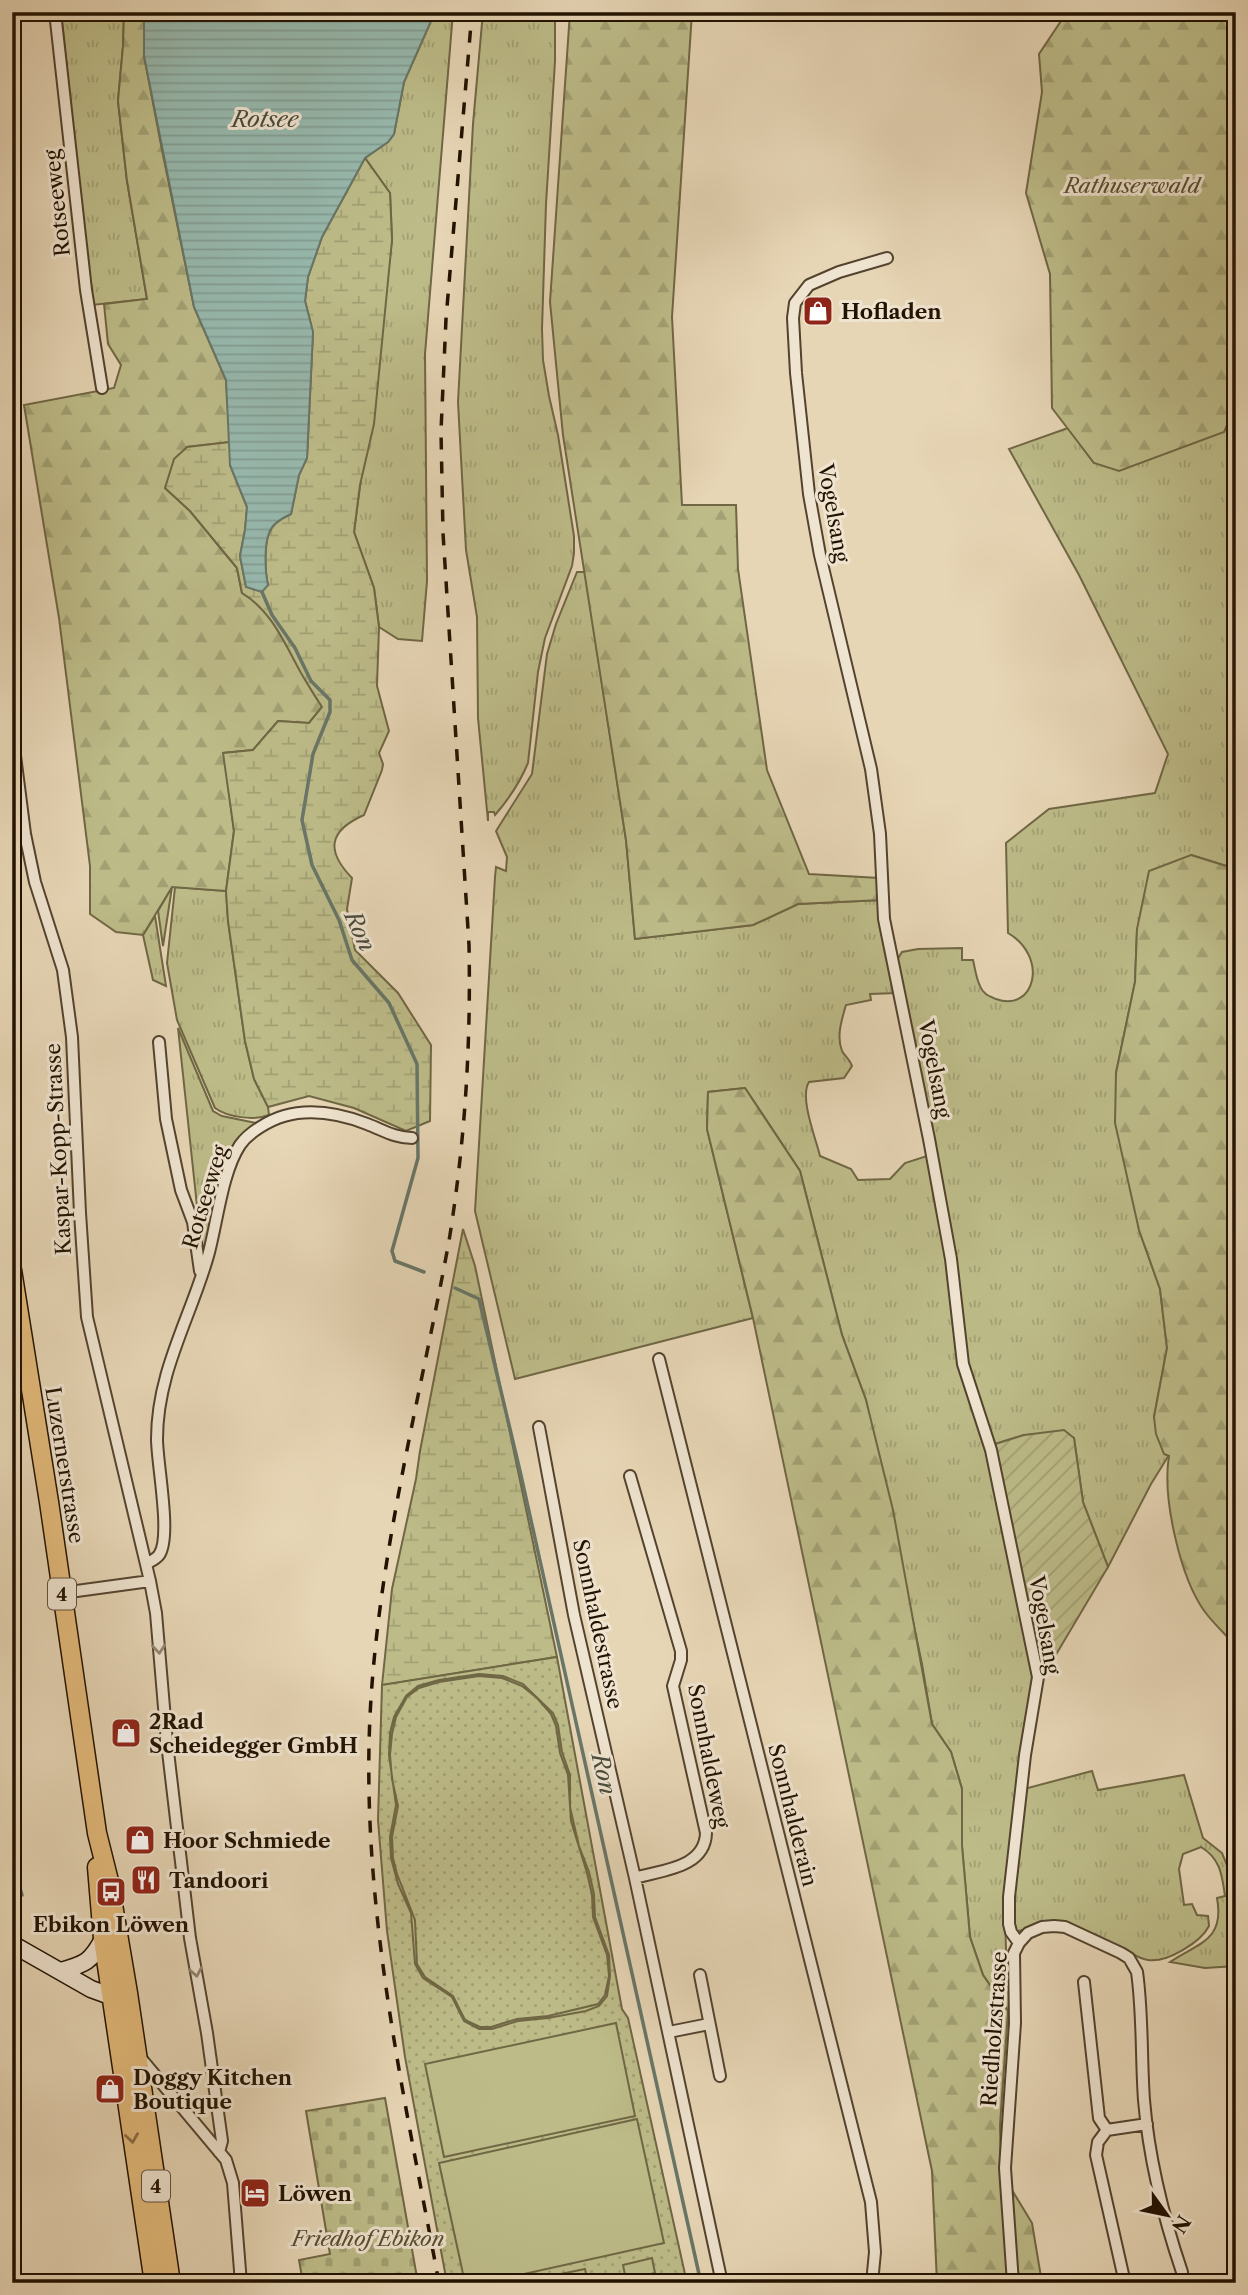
<svg xmlns="http://www.w3.org/2000/svg" width="1248" height="2295" font-family="'Libre Caslon Text',serif">
	<style>
		.grass { fill: url(#grass-tufts); stroke: #706744; stroke-width: 2 }
		.forest { fill: url(#forest-firs); stroke: #706744; stroke-width: 2 }
		.wetland { fill: url(#wetland-marsh); stroke: #706744; stroke-width: 2 }
		.cemetery { fill: url(#cemetery-stones); stroke: #706744; stroke-width: 2 }
		.park { fill: url(#park-dots); stroke: #706744; stroke-width: 2 }
		.garden { fill: url(#garden-furrows); stroke: #706744; stroke-width: 2 }
		.pitch { fill: #bdbc89; stroke: #706744; stroke-width: 2; fill-rule: evenodd }
		.water { fill: url(#water-rules); stroke: #687668; stroke-width: 2 }
		.lines { fill: none; stroke-linecap: round; stroke-linejoin: round }
		.stream { stroke: #687668; stroke-width: 3.5 }
		.minor-casing { stroke: #53432e; stroke-width: 14 }
		.secondary-casing { stroke: #221200; stroke-width: 19 }
		.primary-casing { stroke: #221200; stroke-width: 21 }
		.minor { stroke: #efe4d0; stroke-width: 10 }
		.secondary { stroke: #efe4d0; stroke-width: 16 }
		.primary { stroke: #e4bb7b; stroke-width: 18 }
		.rail { stroke: #221200; stroke-width: 3.5; stroke-dasharray: 12 12; stroke-linecap: butt }
		.oneway { stroke: #938672 }
		.oneway2 { stroke: #8d6f44 }
		.labels { text-anchor: middle; dominant-baseline: central; stroke-width: 6; stroke-linejoin: round; paint-order: stroke }
		.shield { fill: #efe4d0; stroke: #60513e; stroke-width: 2 }
		.shield-label { font-size: 19px; font-weight: bold; fill: #221200 }
		.park-label { font-size: 21px; font-style: italic; fill: #584e30; stroke: #efe4d0 }
		.street-label { font-size: 21px; fill: #221200; stroke: #efe4d0 }
		.poi-label { font-size: 21px; font-weight: bold; fill: #221200; stroke: #efe4d0; text-anchor: start }
		.water-label { font-size: 23px; font-style: italic; fill: #4b4c3d; stroke: #efe4d0 }
	</style>
	<defs>
		<pattern id="grass-tufts" width="24" height="20" patternUnits="userSpaceOnUse" patternTransform="scale(1.75)"><rect width="24" height="20" fill="#bdbc89"/><path d="M3 7l-1-3M5 7V3M7 7l1-3M15 17l-1-3M17 17v-4M19 17l1-3" fill="none" stroke="#a2a174"/></pattern>
		<pattern id="forest-firs" width="22" height="20" patternUnits="userSpaceOnUse" patternTransform="scale(1.75)"><rect width="22" height="20" fill="#bdbc89"/><path d="M5 1l3.5 6h-7zM16 11l3.5 6h-7z" fill="#a2a174"/></pattern>
		<pattern id="wetland-marsh" width="20" height="14" patternUnits="userSpaceOnUse" patternTransform="scale(1.75)"><rect width="20" height="14" fill="#bdbc89"/><path d="M1 5h8M5 5V1M11 12h8M15 12V8" fill="none" stroke="#a2a174"/></pattern>
		<pattern id="cemetery-stones" width="16" height="16" patternUnits="userSpaceOnUse" patternTransform="scale(1.75)"><rect width="16" height="16" fill="#bdbc89"/><path d="M2 7V4a2 2 0 0 1 4 0v3zM10 15v-3a2 2 0 0 1 4 0v3z" fill="#a2a174"/></pattern>
		<pattern id="park-dots" width="8" height="8" patternUnits="userSpaceOnUse" patternTransform="scale(1.75)"><rect width="8" height="8" fill="#bdbc89"/><path d="M2 2h.1M6 6h.1" fill="none" stroke="#a2a174" stroke-width="1.8" stroke-linecap="round"/></pattern>
		<pattern id="garden-furrows" width="10" height="10" patternUnits="userSpaceOnUse" patternTransform="scale(1.75)"><rect width="10" height="10" fill="#bdbc89"/><path d="M-1 1l2-2M0 10L10 0M9 11l2-2" fill="none" stroke="#a2a174"/></pattern>
		<pattern id="water-rules" width="6" height="5" patternUnits="userSpaceOnUse" patternTransform="scale(1.75)"><rect width="6" height="5" fill="#97b9ae"/><path d="M0 2.5h6" fill="none" stroke="#829e94"/></pattern>
	</defs>
	<rect width="100%" height="100%" fill="#e7d6b6"/>
	<filter id="stains"><feTurbulence type="fractalNoise" baseFrequency=".00286" numOctaves="4"/><feColorMatrix values="0 0 0 0 .2 0 0 0 0 .09 0 0 0 0 .02 0 0 0 .5 -.17"/></filter>
	<radialGradient id="worn" r=".72"><stop offset=".6" stop-color="#630" stop-opacity="0"/><stop offset="1" stop-color="#630" stop-opacity=".3"/></radialGradient>
	<path class="grass" d="M 61,12 L 124,12 L 123,46 L 118,101 L 127,181 L 147,299 L 92,305 Z
		M 435,12 L 453,12 L 425,354 L 427,581 L 422,641 L 398,639 L 379,627 L 374,588 L 354,532 L 392,240 L 390,193 L 365,158 L 388,142 L 394,134 L 404,82 Z
		M 483,12 L 555,12 L 555,61 L 546,204 L 542,329 L 543,360 L 549,396 L 558,435 L 574,536 L 574,553 L 572,566 L 545,638 L 538,672 L 528,763 C 520,782 509,799 495,815 L 494,812 L 488,812 L 488,821 L 478,718 L 477,617 L 466,550 L 458,402 L 473,124 Z
		M 1236,405 L 1236,869 L 1191,855 L 1137,929 L 1135,982 L 1116,1073 L 1139,1230 L 1160,1289 L 1167,1348 L 1154,1417 L 1169,1455 L 1151,1484 L 1108,1567 L 1083,1502 L 1074,1438 L 1024,1435 L 992,1445 L 967,1372 L 897,960 L 902,952 L 918,949 L 962,948 L 962,960 L 973,960 C 975,968 976,978 980,986 C 983,994 989,996 996,999 C 1035,1013 1049,957 1008,933 L 1006,843 L 1049,809 L 1155,793 L 1168,754 L 1079,575 L 1009,449 L 1068,428 L 1094,463 L 1224,432 Z
		M 577,572 L 585,572 L 626,840 L 635,939 L 753,925 L 798,904 L 881,900 L 897,993 L 870,994 L 871,1000 L 846,1005 C 842,1019 836,1036 842,1051 C 845,1057 850,1059 852,1066 L 844,1078 L 809,1082 C 799,1097 816,1139 820,1156 L 851,1169 L 858,1180 L 890,1179 L 905,1163 L 930,1155 L 943,1225 L 963,1380 L 986,1447 L 1035,1676 L 1005,1911 L 1006,1950 L 1011,1985 L 1008,2011 L 983,1975 L 970,1937 L 962,1846 L 962,1789 L 951,1752 L 932,1724 L 922,1664 L 866,1400 L 842,1335 L 800,1171 L 745,1088 L 708,1092 L 707,1129 L 753,1318 L 515,1379 L 475,1211 L 495,877 L 496,867 L 506,871 L 507,857 L 496,831 L 532,774 L 547,654 L 556,624 Z
		M 172,887 L 163,946 L 158,911 Z
		M 175,887 L 226,891 L 228,921 L 245,1041 L 254,1079 L 268,1107 L 269,1115 C 254,1121 227,1117 215,1108 L 177,1020 L 167,963 Z
		M 155,916 L 166,986 L 153,980 L 143,935 Z
		M 178,1028 L 213,1111 L 222,1116 L 256,1123 L 235,1144 L 203,1262 Z
		M 1092,1771 L 1098,1790 L 1184,1775 L 1203,1838 L 1222,1853 L 1236,1887 L 1236,1966 L 1205,1968 L 1170,1962 C 1198,1943 1225,1941 1217,1898 L 1225,1896 C 1222,1876 1221,1859 1201,1847 L 1183,1854 L 1179,1869 L 1184,1905 L 1192,1904 L 1197,1915 L 1208,1916 L 1209,1926 C 1201,1942 1167,1963 1148,1960 C 1139,1959 1132,1953 1123,1949 C 1101,1939 1078,1930 1056,1921 C 1041,1921 1029,1931 1016,1931 L 1011,1921 L 1024,1789 Z"/>
	<path class="forest" d="M 124,12 L 144,12 L 144,56 L 162,150 L 194,307 L 226,380 L 230,442 L 187,447 L 165,488 L 190,511 L 237,568 L 242,593 C 272,611 285,644 302,673 C 308,685 315,696 322,707 L 309,723 L 278,721 L 253,750 L 224,753 L 234,831 L 226,891 L 172,887 L 143,935 L 116,932 L 90,914 L 90,866 L 59,618 L 24,405 L 114,388 L 121,365 L 108,344 L 104,304 L 147,299 L 127,181 L 118,101 L 123,46 Z
		M 570,12 L 692,12 L 672,317 L 682,505 L 736,505 L 738,569 L 767,770 L 809,874 L 879,878 L 881,900 L 798,904 L 753,925 L 635,939 L 626,840 L 563,435 L 550,302 Z
		M 1067,12 L 1236,12 L 1236,405 L 1224,432 L 1119,471 L 1094,463 L 1052,408 L 1050,274 L 1026,193 L 1042,92 L 1039,54 Z
		M 1191,855 L 1236,869 L 1236,1649 L 1235,1645 C 1225,1634 1214,1624 1205,1612 C 1180,1578 1162,1497 1169,1456 L 1164,1454 L 1156,1434 L 1154,1417 L 1167,1348 L 1160,1289 L 1139,1230 L 1115,1123 L 1116,1073 L 1135,982 L 1137,929 L 1149,871 Z
		M 745,1088 L 800,1171 L 842,1335 L 866,1400 L 893,1510 L 932,1724 L 951,1752 L 962,1789 L 962,1846 L 970,1937 L 983,1975 L 1008,2011 L 1000,2125 L 1001,2172 L 1032,2223 L 1042,2283 L 937,2283 L 932,2171 L 753,1318 L 707,1129 L 708,1092 Z"/>
	<path class="wetland" d="M 365,158 L 390,193 L 392,240 L 374,424 L 360,485 L 354,532 L 374,588 L 379,627 L 377,686 L 389,731 L 379,753 L 383,764 L 382,770 L 364,815 C 328,831 326,851 352,878 L 347,909 L 355,950 L 398,993 L 431,1045 L 430,1121 L 406,1131 L 354,1108 L 309,1096 L 268,1107 L 254,1079 L 245,1041 L 228,921 L 226,891 L 234,831 L 223,753 L 253,750 L 278,721 L 309,723 L 322,707 C 315,696 308,685 301,673 C 285,644 272,611 242,593 L 237,568 L 190,511 L 165,488 L 174,459 L 187,447 L 230,442 L 230,465 L 247,507 L 245,530 L 240,556 L 246,587 L 268,585 C 265,572 264,546 269,533 C 272,524 282,518 291,514 L 299,475 L 307,458 L 313,332 L 305,301 L 308,277 L 322,237 Z
		M 463,1229 L 475,1266 L 557,1657 L 382,1685 L 392,1589 L 416,1479 L 420,1451 Z"/>
	<path class="cemetery" d="M 385,2098 L 418,2283 L 303,2283 L 299,2260 L 330,2254 L 306,2111 Z"/>
	<path class="park" d="M 557,1657 L 622,2009 L 628,2018 L 687,2283 L 447,2283 L 405,2057 L 387,1931 L 378,1820 L 382,1685 Z"/>
	<path class="garden" d="M 1064,1430 L 1074,1438 L 1083,1502 L 1108,1567 L 1054,1658 L 1043,1672 L 992,1445 L 1024,1435 Z"/>
	<path class="pitch" d="M 479,1674 L 503,1676 L 523,1684 L 553,1713 L 558,1725 L 562,1752 L 570,1775 L 570,1807 L 579,1846 L 589,1872 L 594,1894 L 595,1917 L 609,1955 L 610,1976 L 607,1996 L 599,2006 L 586,2011 L 548,2018 L 518,2021 L 492,2029 L 479,2029 L 464,2021 L 452,1997 L 423,1978 L 415,1964 L 411,1913 L 398,1884 L 391,1858 L 390,1837 L 396,1805 L 389,1755 L 390,1733 L 394,1717 L 406,1696 L 418,1686 L 439,1680 ZM 479,1676 L 502,1678 L 522,1686 L 537,1698 L 551,1714 L 556,1726 L 560,1753 L 568,1775 L 571,1821 L 587,1873 L 592,1895 L 593,1917 L 607,1955 L 609,1976 L 605,1995 L 598,2004 L 548,2016 L 517,2019 L 491,2027 L 480,2027 L 465,2020 L 453,1996 L 425,1977 L 417,1964 L 415,1920 L 397,1874 L 393,1858 L 392,1837 L 398,1806 L 392,1779 L 390,1755 L 392,1734 L 396,1717 L 407,1697 L 419,1688 L 439,1682 Z
		M 616,2023 L 635,2116 L 444,2157 L 425,2064 Z
		M 637,2119 L 664,2243 L 483,2283 L 465,2283 L 439,2163 Z
		M 652,2258 L 655,2273 L 626,2280 L 623,2265 Z
		M 585,2269 L 588,2283 L 517,2283 Z"/>
	<path class="water" d="M 144,12 L 435,12 L 404,82 L 394,134 L 388,142 L 365,158 L 322,237 L 308,277 L 305,301 L 313,332 L 307,458 L 299,475 L 291,514 C 282,518 272,524 269,533 C 264,546 265,572 268,585 L 262,592 L 246,587 L 240,556 L 245,530 L 247,507 L 230,465 L 226,380 L 194,307 L 144,56 Z"/>
	<g class="lines">
		<path class="stream" d="M 262,592 L 272,615 L 295,648 L 311,681 L 330,700 L 330,712 L 313,754 L 302,820 L 312,865 L 339,920 L 352,960 L 389,1003 L 417,1064 L 418,1158 L 392,1251 L 395,1261 L 424,1272
			M 455,1288 L 479,1299 L 520,1471 L 701,2283
			M 12,1862 L 22,1895"/>
		<g class="minor-casing">
			<path id="minor" d="M 55,12 L 86,290 L 102,388
				M 887,258 L 839,272 L 809,285 L 795,303 L 793,318 L 796,373 L 809,494 L 820,555 L 871,769 L 880,834 L 884,919 L 929,1139 L 951,1259 L 963,1364 L 991,1450 L 1038,1677 L 1025,1755 L 1009,1897 L 1009,1924 L 1011,1932 L 1019,1943
				M 12,732 L 25,834 L 35,882 L 63,970 L 72,1037 L 80,1213 L 87,1317 L 150,1581 L 156,1613 L 167,1743 L 190,1938 L 207,2033 L 222,2141 L 219,2152
				M 159,1042 L 166,1119 L 181,1190 L 193,1222 L 200,1271
				M 659,1359 L 871,2202 L 875,2252 L 872,2283
				M 539,1427 L 574,1615 L 635,1878 L 722,2283
				M 630,1476 L 681,1651 L 681,1660 L 673,1686 L 706,1833 C 705,1868 662,1870 635,1878
				M 146,1564 C 151,1561 156,1559 159,1555 C 172,1537 157,1464 157,1439 C 157,1372 190,1319 208,1256 C 217,1224 222,1172 240,1145 C 249,1132 270,1120 284,1116 C 312,1108 341,1114 367,1124 C 383,1130 395,1138 412,1138
				M 62,1593 L 150,1581
				M 700,1975 L 720,2076
				M 1084,1982 L 1099,2118 L 1107,2130
				M 669,2032 L 709,2024
				M 139,2056 L 226,2160 L 233,2183 L 241,2283
				M 1013,2283 L 1005,2168 L 1015,2023 L 1014,1953 L 1019,1943 L 1028,1933 L 1042,1927 L 1054,1926 L 1065,1927 L 1121,1953 L 1129,1958 L 1137,1972 C 1143,2015 1141,2058 1144,2100 C 1149,2160 1163,2216 1182,2272
				M 1125,2283 L 1096,2155 L 1098,2142 L 1107,2130 L 1147,2124"/>
		</g>
		<g class="secondary-casing">
			<path id="secondary" d="M 12,1944 L 91,1989 L 113,1997 L 123,1994
				M 61,1971 C 85,1964 91,1962 103,1939"/>
		</g>
		<g class="primary-casing">
			<path id="primary" d="M 12,1270 L 49,1502 L 97,1833 L 109,1881 L 128,1993 L 171,2283
				M 97,1867 L 103,1939 L 154,2283"/>
		</g>
		<use href="#minor" class="minor"/>
		<use href="#secondary" class="secondary"/>
		<use href="#primary" class="primary"/>
		<path class="rail" d="M 439,2283 C 404,2095 361,1908 370,1716 C 378,1555 420,1399 449,1241 C 465,1142 471,1045 469,945 L 443,533 L 441,431 L 446,319 L 472,12"/>
	</g>
	<defs><path id="oneway-chevron" d="M-2-3.5L2.5 0L-2 3.5" fill="none" stroke-width="1.6" stroke-linecap="round" stroke-linejoin="round" transform="scale(1.75)"/></defs>
	<g class="oneway">
		<use href="#oneway-chevron" transform="translate(159 1649) rotate(85)"/>
		<use href="#oneway-chevron" transform="translate(196 1972) rotate(80)"/>
	</g>
	<use class="oneway2" href="#oneway-chevron" transform="translate(132 2138) rotate(82)"/>
	<defs>
		<g id="shop-square" transform="scale(1.575)"><rect x="-9" y="-9" width="18" height="18" rx="4" fill="#8f2418" stroke="#efe4d0"/><path d="M-5-2.5h2.3a2.7 3.5 0 0 1 5.4 0H5L5.5 6h-11ZM-1.5-2.5h3a1.5 2.3 0 0 0-3 0Z" fill="#fff"/></g>
		<g id="restaurant-square" transform="scale(1.575)"><rect x="-9" y="-9" width="18" height="18" rx="4" fill="#8f2418" stroke="#efe4d0"/><path d="M-5-6h1v4h1v-4h1v4h1v-4h1v5L-1.5 .5V6h-2V.5L-5-1ZM5-6V6H3V1.5H1.5Q1.5-4 5-6Z" fill="#fff"/></g>
		<g id="bus-square" transform="scale(1.575)"><rect x="-9" y="-9" width="18" height="18" rx="4" fill="#8f2418" stroke="#efe4d0"/><path d="M-5-6H5V4H4V6H2V4H-2V6H-4V4H-5ZM-3.5-4V0h7V-4ZM-3.5 1.2v1.5H-2V1.2ZM2 1.2v1.5H3.5V1.2Z" fill="#fff"/></g>
		<g id="hotel-square" transform="scale(1.575)"><rect x="-9" y="-9" width="18" height="18" rx="4" fill="#8f2418" stroke="#efe4d0"/><path d="M-6-4.5h1.5V1H6V5H4.5V3h-9V5H-6ZM-4 0a1.8 1.8 0 1 1 3.6 0ZM.5 0V-2.5h3Q6-2.5 6 0Z" fill="#fff"/></g>
	</defs>
	<g fill-rule="evenodd">
		<use href="#shop-square" x="818" y="311"/>
		<use href="#shop-square" x="126" y="1733"/>
		<use href="#shop-square" x="140" y="1840"/>
		<use href="#restaurant-square" x="146" y="1880"/>
		<use href="#bus-square" x="111" y="1892"/>
		<use href="#shop-square" x="110" y="2089"/>
		<use href="#hotel-square" x="255" y="2193"/>
	</g>
	<g class="labels">
		<g class="shield">
			<rect x="48" y="1578.5" width="28" height="31" rx="5"/>
			<rect x="142" y="2170.5" width="28" height="31" rx="5"/>
		</g>
		<g class="shield-label">
			<text x="62" y="1594">4</text>
			<text x="156" y="2186">4</text>
		</g>
		<g class="park-label">
			<text x="1132" y="185">Rathuserwald</text>
			<text x="368" y="2238">Friedhof Ebikon</text>
		</g>
		<g class="street-label">
			<text transform="translate(57 203) rotate(-96)">Rotseeweg</text>
			<text transform="translate(834 513) rotate(80)">Vogelsang</text>
			<text transform="translate(935 1069) rotate(79)">Vogelsang</text>
			<text transform="translate(58 1149) rotate(-93)">Kaspar-Kopp-Strasse</text>
			<text transform="translate(205 1197) rotate(-73)">Rotseeweg</text>
			<text transform="translate(65 1465) rotate(81)">Luzernerstrasse</text>
			<text transform="translate(598 1624) rotate(78)">Sonnhaldestrasse</text>
			<text transform="translate(1045 1625) rotate(80)">Vogelsang</text>
			<text transform="translate(709 1756) rotate(79)">Sonnhaldeweg</text>
			<text transform="translate(793 1815) rotate(76)">Sonnhalderain</text>
			<text transform="translate(994 2029) rotate(-86)">Riedholzstrasse</text>
		</g>
		<g class="poi-label">
			<text x="841" y="311">Hofladen</text>
			<text x="149" y="1721">2Rad<tspan x="149" dy="24">Scheidegger GmbH</tspan></text>
			<text x="163" y="1840">Hoor Schmiede</text>
			<text x="169" y="1880">Tandoori</text>
			<text x="111" y="1924" text-anchor="middle">Ebikon Löwen</text>
			<text x="133" y="2077">Doggy Kitchen<tspan x="133" dy="24">Boutique</tspan></text>
			<text x="278" y="2193">Löwen</text>
		</g>
		<g class="water-label">
			<text x="265" y="119">Rotsee</text>
			<text transform="translate(360 931) rotate(65)">Ron</text>
			<text transform="translate(604 1774) rotate(77)">Ron</text>
		</g>
	</g>
	<rect width="1248" height="2295" fill="none" stroke="#e7d6b6" stroke-width="42"/>
	<rect x="14" y="14" width="1220" height="2267" fill="none" stroke="#221200" stroke-width="3.5"/>
	<rect x="21" y="21" width="1206" height="2253" fill="none" stroke="#221200" stroke-width="2"/>
	<g transform="translate(1167 2215) rotate(123)" stroke="#efe4d0" stroke-width="5" paint-order="stroke">
	<path d="M0-5L12 26L0 18L-12 26Z" fill="#221200"/>
	<text y="-10" font-size="19" font-weight="bold" text-anchor="middle" fill="#221200">N</text>
	</g>
	<rect width="100%" height="100%" filter="url(#stains)"/>
	<rect width="100%" height="100%" fill="url(#worn)"/>
</svg>
